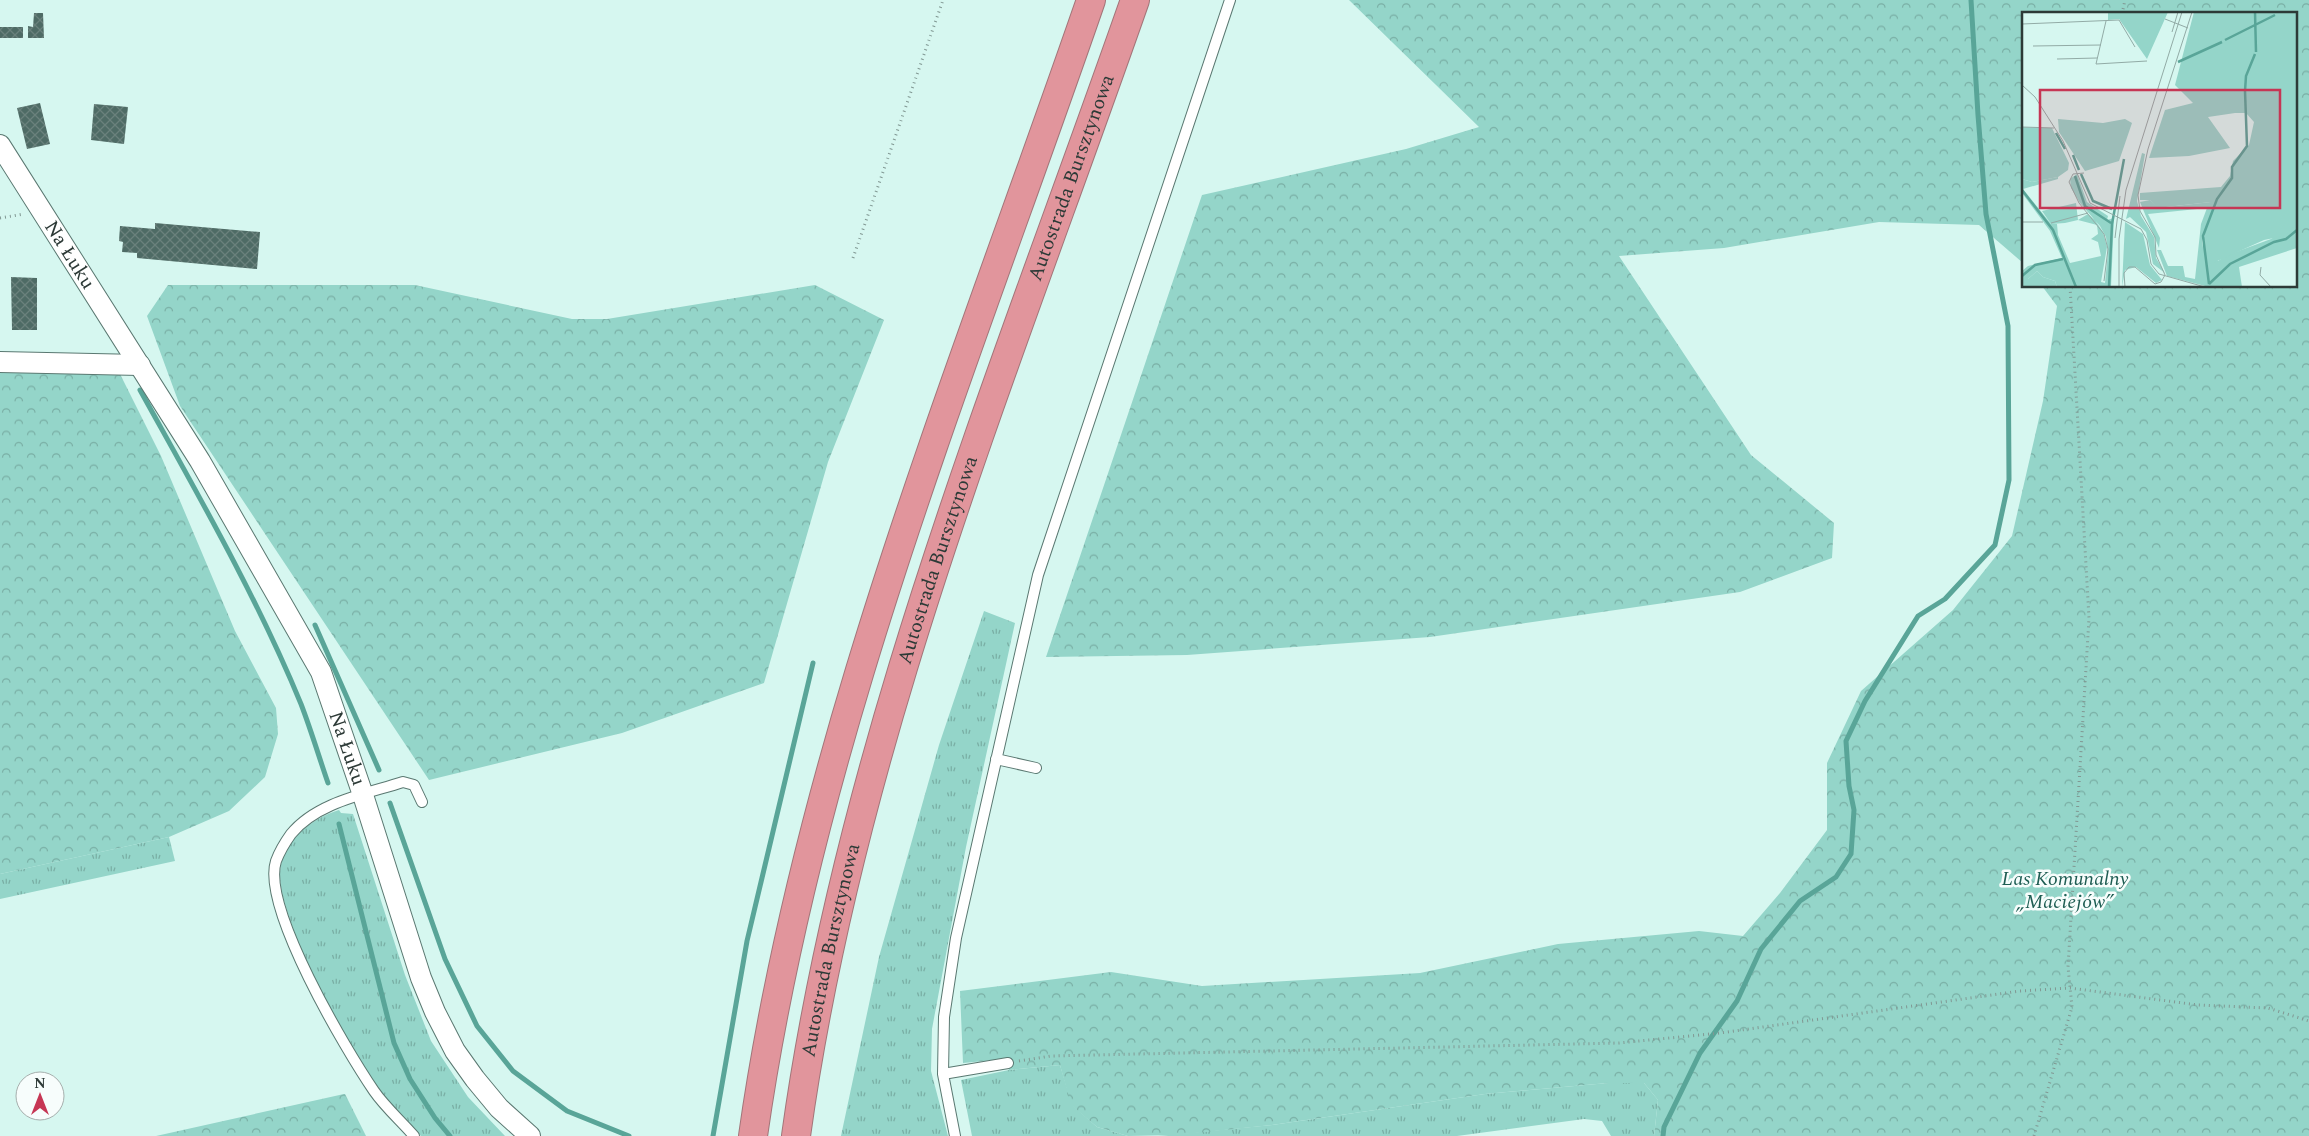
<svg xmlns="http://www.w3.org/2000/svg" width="2309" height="1136" font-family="Spectral,serif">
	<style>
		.grass { fill: url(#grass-tufts) }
		.forest { fill: url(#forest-crowns) }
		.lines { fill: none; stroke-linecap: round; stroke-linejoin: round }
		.stream { stroke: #59a598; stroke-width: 5 }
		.building { fill: url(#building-cross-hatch) }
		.service-casing { stroke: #5a7871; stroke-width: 12 }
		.minor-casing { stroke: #5a7871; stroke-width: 22 }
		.motorway-casing { stroke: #a27579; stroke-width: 30 }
		.path { stroke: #819893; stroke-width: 3; stroke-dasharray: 1 4; stroke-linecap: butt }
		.service { stroke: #fff; stroke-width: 10 }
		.minor { stroke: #fff; stroke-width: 20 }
		.motorway { stroke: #e1959c; stroke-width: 28 }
		.labels { text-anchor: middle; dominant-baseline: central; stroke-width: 5; stroke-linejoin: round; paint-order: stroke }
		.street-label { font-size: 20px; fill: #2d3a37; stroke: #f7fdfc }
		.park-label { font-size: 20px; font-style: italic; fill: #1e5d53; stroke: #f7fdfc }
		.inset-river { fill: none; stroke: #59a598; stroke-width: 2.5 }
		.inset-road { fill: none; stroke: #92aba6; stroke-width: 1 }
		.view { fill: #c63654; fill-opacity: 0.15; stroke: #c63654; stroke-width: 2.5 }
		.inset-edge { fill: none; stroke: #2d3a37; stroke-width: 2.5 }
	</style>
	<defs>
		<pattern id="grass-tufts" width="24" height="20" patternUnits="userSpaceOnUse" patternTransform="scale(1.25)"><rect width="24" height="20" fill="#94d5c9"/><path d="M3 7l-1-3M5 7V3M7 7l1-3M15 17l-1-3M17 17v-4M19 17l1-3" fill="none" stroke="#79aea4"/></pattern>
		<pattern id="forest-crowns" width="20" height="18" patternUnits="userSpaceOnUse" patternTransform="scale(1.25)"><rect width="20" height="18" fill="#94d5c9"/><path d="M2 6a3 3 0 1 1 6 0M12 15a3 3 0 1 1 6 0" fill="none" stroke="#79aea4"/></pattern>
		<pattern id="building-cross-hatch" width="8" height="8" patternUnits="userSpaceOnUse" patternTransform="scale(1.25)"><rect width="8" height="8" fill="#4e6b65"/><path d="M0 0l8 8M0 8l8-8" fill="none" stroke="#6a817c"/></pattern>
	</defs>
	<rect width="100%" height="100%" fill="#d6f7f0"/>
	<path class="grass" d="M 984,611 L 1015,623 L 966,847 L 932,1029 L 931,1071 L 948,1136 L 841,1136 L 879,957 L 939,745 Z
		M 339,810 L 341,813 L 353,814 L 405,975 L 431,1041 L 468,1097 L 505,1136 L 421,1136 C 408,1121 393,1107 380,1091 C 350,1054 277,918 280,872 C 282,841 312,818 339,810 Z
		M 169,837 L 175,861 L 0,899 L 0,874 Z
		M 1060,1065 L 1072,1105 L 1097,1127 L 1128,1136 L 972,1136 L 961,1080 L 1009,1070 Z
		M 1608,1083 L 1644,1083 L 1658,1100 L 1654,1136 L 1611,1136 L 1602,1121 L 1584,1119 L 1457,1136 L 1158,1136 L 1272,1125 L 1485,1094 Z"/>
	<path class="forest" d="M 1349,0 L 2309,0 L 2309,1136 L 1654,1136 L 1658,1100 L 1644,1083 L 1608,1083 L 1485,1094 L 1272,1125 L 1176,1135 L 1128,1136 L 1097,1127 L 1071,1105 L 1060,1065 L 1009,1070 L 1006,1059 L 963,1063 L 960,991 L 1111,972 L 1202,986 L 1420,973 L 1558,944 L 1699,931 L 1743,936 L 1780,893 L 1827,830 L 1827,763 L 1861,691 L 1953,610 L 2012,536 L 2043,401 L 2057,306 L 2042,286 L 2295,286 L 2295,14 L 2023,14 L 2023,263 L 1979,225 L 1879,222 L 1724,248 L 1619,256 L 1751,455 L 1834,523 L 1832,558 L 1740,592 L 1430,637 L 1187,655 L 1046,657 L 1202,195 L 1406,149 L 1479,127 Z
		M 168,285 L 415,285 L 572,319 L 607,319 L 815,285 L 884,320 L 828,462 L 764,683 L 622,733 L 429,780 L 180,406 L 147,316 Z
		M 0,362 L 115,364 L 161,456 L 235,631 L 276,708 L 278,734 L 265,777 L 229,811 L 169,837 L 0,874 Z
		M 345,1094 L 366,1136 L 156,1136 L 344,1094 Z"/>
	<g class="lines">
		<path class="stream" d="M 140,390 C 197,493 256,595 301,704 C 311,730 319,757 328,783
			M 315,625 L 379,770
			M 390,803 L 445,959 L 477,1026 L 513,1071 L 567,1111 L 629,1136
			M 339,824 L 394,1043 L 410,1079 L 435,1118 L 450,1136
			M 713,1136 L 747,941 L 813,663
			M 1663,1136 L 1664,1127 L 1700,1053 L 1737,1001 L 1761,949 L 1800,901 L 1836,877 L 1851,854 L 1854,810 L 1849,786 L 1846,741 L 1865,701 L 1918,616 L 1945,599 L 1995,545 L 2009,480 L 2008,326 L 1986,214 L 1978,115 L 1971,0"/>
	</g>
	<path class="building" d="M 34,13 L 43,13 L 44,38 L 28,38 L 28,26 L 33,27 Z
		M 0,27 L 23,27 L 23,38 L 0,38 Z
		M 40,103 L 50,144 L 27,149 L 17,108 Z
		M 94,104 L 128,107 L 124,144 L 91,140 Z
		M 155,223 L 260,232 L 257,269 L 137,258 L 137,253 L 122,252 L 123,242 L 119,241 L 120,226 L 155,229 Z
		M 11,277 L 37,278 L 37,330 L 12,330 Z"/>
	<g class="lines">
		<g class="service-casing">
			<path id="service" d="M 996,759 L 1036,768
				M 943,1074 L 1008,1063
				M 414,1136 C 401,1121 385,1107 374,1091 C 346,1050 261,907 276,861 C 279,853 286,841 291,834 C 317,802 366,794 403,782 L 414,785 L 422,802
				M 955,1136 L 943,1074 L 944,1017 L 956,938 L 1038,575 L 1230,0"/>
		</g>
		<g class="minor-casing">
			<g id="minor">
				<path id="s1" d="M 0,145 L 200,461 L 321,672 L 363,795 L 421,978 L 435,1012 L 455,1051 L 475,1079 L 499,1108 L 530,1136"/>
				<path d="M 0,362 L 140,365"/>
			</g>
		</g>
		<g class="motorway-casing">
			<g id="motorway">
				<path d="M 753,1136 C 809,742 962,374 1091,0"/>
				<path id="s2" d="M 796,1136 C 850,743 1005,372 1135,0"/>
			</g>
		</g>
		<path class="path" d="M 2122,14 L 2125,0
			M 0,218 L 24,214
			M 853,258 L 943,0
			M 1019,1061 L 1051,1056 L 1619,1043 L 1720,1033 L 2020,991 L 2070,988 L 2198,1005 L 2268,1008 L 2309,1021
			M 2034,1136 L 2072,1007 L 2068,967 L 2089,618 L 2070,286"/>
		<use href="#service" class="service"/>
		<use href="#minor" class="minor"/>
		<use href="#motorway" class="motorway"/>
	</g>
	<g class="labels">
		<g class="street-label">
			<text stroke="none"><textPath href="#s2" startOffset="999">Autostrada Bursztynowa</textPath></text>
			<text stroke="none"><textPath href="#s1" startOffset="130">Na Łuku</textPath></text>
			<text stroke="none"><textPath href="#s2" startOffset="594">Autostrada Bursztynowa</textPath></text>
			<text stroke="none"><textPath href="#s1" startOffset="698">Na Łuku</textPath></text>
			<text stroke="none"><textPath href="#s2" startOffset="189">Autostrada Bursztynowa</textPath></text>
		</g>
		<g class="park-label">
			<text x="2065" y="879">Las Komunalny<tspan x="2065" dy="23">„Maciejów”</tspan></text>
		</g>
	</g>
	<g transform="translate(2022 12)">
		<rect width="275" height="275" fill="#d6f7f0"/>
		<path d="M 120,141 L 123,142 L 115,189 L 119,204 L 132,225 L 134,246 L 143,261 L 131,252 L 124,220 L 108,205 L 104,207 ZM 55,162 L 65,190 L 86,204 L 85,208 L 92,206 L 89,275 L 35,275 L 33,269 L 21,265 L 15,259 L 6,267 L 0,267 L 0,259 L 6,254 L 40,246 L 28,219 L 0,181 L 0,167 L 10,170 L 36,165 L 36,167 L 1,177 L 29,212 L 35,212 L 36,223 L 48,251 L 79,244 L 76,230 L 69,227 L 76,222 L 75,213 L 56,208 L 66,202 L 73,208 L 81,220 L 85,235 L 79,270 L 83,271 L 86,240 L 84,225 L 78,214 L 58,191 L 49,176 L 48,167 ZM 128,188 L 136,196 L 189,190 L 189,200 L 180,229 L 181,242 L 196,249 L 203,244 L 249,227 L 275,212 L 275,236 L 217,255 L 220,275 L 187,275 L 145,264 L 135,238 L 139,238 L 146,254 L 161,254 L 163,265 L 173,267 L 179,212 L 185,196 L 126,202 L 138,226 L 137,236 L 118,190 ZM 103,210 L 121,222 L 128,253 L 140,268 L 134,271 L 114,255 L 103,258 L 100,275 Z" fill="#94d5c9"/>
		<path d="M 86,0 L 146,0 L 125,47 L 97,7 L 86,8 ZM 172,0 L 275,0 L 275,212 L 262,224 L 242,228 L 191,251 L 181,250 L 178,246 L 189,190 L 135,196 L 128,188 L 118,188 L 118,181 L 199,175 L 208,164 L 211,149 L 227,133 L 232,110 L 224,101 L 213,101 L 186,105 L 208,136 L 167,144 L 127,146 L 143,98 L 171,91 L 153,73 ZM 36,107 L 81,111 L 103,107 L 110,111 L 97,149 L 63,159 L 37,120 ZM 0,115 L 30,116 L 47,151 L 46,158 L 36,165 L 10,170 L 0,167 ZM 54,191 L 56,208 L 43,211 L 29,212 L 20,199 ZM 15,259 L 21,265 L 33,269 L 35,275 L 0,275 L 0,267 L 6,267 Z" fill="#94d5c9"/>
		<path d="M 275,212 L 275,233 L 253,241 L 249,227 L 262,224 Z" fill="#94d5c9"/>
		<path class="inset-river" d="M 233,0 L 234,40M 203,28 L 253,3M 156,50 L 200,30M 34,121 L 43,137M 51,143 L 57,158M 59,162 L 71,189 L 90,197M 53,164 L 63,194 L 89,211M 0,178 L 31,218 L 54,275M 0,264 L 13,253 L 41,247M 187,272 L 181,224 L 195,187 L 210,166 L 210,155 L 225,134 L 223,79 L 224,64 L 233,42M 187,272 L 208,252 L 252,230 L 264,227 L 275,218M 87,275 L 90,212 L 102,147"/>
		<path class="inset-road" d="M 143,7 L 166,16M 84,9 L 74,52 L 125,49M 0,12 L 97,8 L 113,35M 150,20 L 156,0M 11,34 L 79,33M 35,47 L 75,46M 0,73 L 13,85 L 41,129 L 68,191 L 119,217 L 125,228 L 129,252 L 137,262 L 183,275M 0,115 L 32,116M 62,161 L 51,162 L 47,170 L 57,191 L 82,222 L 86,237 L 82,269M 0,210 L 21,210M 29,211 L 66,201M 93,226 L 98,184M 239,255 L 238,263 L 249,275M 97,275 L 97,227 L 104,178 L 160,0M 103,275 L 102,261 L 107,255 L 113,255 L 133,272 L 139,270 L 143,263 L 134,243 L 133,225 L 118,199 L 116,183 L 126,137 L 170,0"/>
		<path class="view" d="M 18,78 L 258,78 L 258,196 L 18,196 Z"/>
		<rect width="275" height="275" class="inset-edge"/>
	</g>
	<g transform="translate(40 1096)"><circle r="24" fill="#f7fdfc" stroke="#a6afad"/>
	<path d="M0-4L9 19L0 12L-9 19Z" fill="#c63654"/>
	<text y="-8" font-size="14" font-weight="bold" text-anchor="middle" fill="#2d3a37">N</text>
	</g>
</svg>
